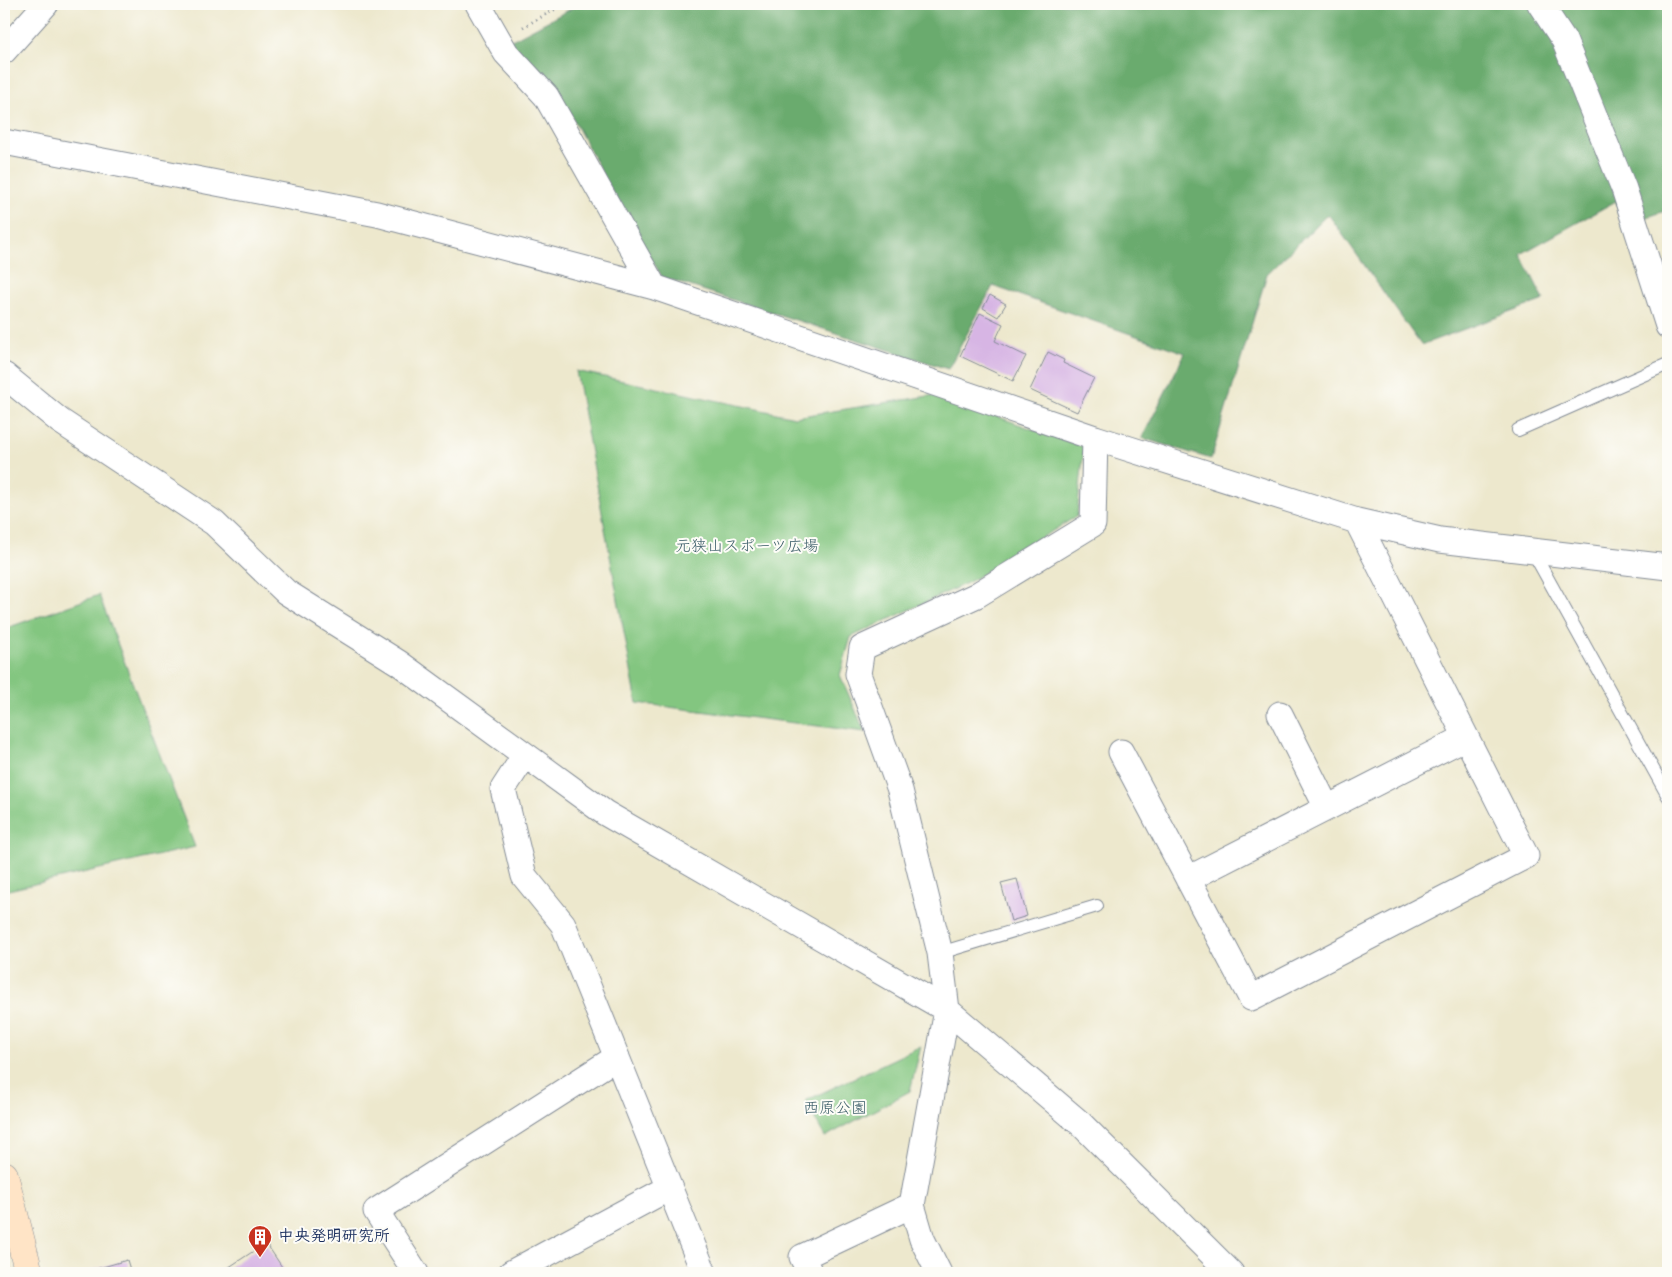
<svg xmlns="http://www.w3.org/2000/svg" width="1672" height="1277" font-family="'Indie Flower','Klee One',sans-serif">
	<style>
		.green { fill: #83c680; stroke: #4f7a6f }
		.forest { fill: #6aab6e; stroke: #426d66 }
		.building { fill: #d7b5e4 }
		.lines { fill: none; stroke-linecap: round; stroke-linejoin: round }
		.lane-casing { stroke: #848c96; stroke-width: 14 }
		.street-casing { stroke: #848c96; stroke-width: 27 }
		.secondary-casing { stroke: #848c96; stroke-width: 29 }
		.path { stroke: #848c96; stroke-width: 3; stroke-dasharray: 1 4; stroke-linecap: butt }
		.lane { stroke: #fff; stroke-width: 12 }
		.street { stroke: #fff; stroke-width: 25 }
		.secondary { stroke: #ffe4c6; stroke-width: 28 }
		.labels { text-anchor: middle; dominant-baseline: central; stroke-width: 4; stroke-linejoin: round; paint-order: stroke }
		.park-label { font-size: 16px; fill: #3a5c68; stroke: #fdfcf7 }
		.poi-label { font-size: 16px; font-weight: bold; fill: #1b2f5e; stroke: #fdfcf7; text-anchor: start }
	</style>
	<rect width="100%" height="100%" fill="#fdfcf7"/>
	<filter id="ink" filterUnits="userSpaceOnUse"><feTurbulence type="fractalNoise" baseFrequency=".02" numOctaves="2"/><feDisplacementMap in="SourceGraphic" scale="10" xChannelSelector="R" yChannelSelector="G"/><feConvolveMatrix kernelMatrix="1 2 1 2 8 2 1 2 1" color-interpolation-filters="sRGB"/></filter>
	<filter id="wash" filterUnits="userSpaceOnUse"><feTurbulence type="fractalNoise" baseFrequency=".0096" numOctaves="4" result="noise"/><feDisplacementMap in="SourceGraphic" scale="20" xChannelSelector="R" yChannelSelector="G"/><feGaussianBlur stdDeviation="1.12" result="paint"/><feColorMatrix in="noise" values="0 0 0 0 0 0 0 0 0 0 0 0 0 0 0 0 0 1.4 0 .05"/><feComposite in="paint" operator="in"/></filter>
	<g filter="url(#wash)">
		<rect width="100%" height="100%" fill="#ede8cd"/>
		<path class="green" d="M 576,371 L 795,417 L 935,395 L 1084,447 L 1077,516 L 969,582 L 851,637 L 840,675 L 865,732 L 637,703 Z
			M 99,595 L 195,847 L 4,891 L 4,629 Z
			M 921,1046 L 910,1091 L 825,1137 L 805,1101 Z"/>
		<path class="forest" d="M 580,4 L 1668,4 L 1668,210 L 1624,225 L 1616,201 L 1521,254 L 1544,300 L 1421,345 L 1328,214 L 1267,274 L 1211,459 L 1142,438 L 1185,353 L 993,286 L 948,369 L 662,277 L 608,185 L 569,111 L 550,83 L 510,41 Z"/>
		<g id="blocks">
			<path class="building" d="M 990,295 L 1006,304 L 998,317 L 983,308 Z
				M 980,313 L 1003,324 L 995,341 L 1026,356 L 1013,381 L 960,356 Z
				M 1048,352 L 1064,360 L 1063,363 L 1094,378 L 1077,412 L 1030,390 Z
				M 1017,879 L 1027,916 L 1011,921 L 1001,883 Z
				M 266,1243 L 286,1273 L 220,1273 Z
				M 127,1260 L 131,1273 L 82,1273 Z"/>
		</g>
	</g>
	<g filter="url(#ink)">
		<use href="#blocks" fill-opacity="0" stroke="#848c96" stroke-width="1"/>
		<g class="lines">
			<g class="lane-casing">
				<path id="lane" d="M 1518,430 L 1668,364
					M 1533,552 L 1668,796
					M 940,953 L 1097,906"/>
			</g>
			<g class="street-casing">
				<path id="street" d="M 478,4 L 506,53 L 546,96 L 654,287
					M 1540,4 L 1564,40 L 1624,189 L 1668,326
					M 4,51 L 46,4
					M 4,142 L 377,214 L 654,287 L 1095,438 L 1357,521 L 1440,540 L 1668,567
					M 4,375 L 60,421 L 214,523 L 286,592 L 399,663 L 605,813 L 947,1010 L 1081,1124 L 1231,1273
					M 1280,714 L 1327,808
					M 1121,752 L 1251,998 L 1526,856 L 1357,521
					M 525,755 L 503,789 L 524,876 L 563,924 L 704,1273
					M 1188,879 L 1466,737
					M 416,1273 L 376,1211 L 617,1057
					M 511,1273 L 669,1188
					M 810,1273 L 802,1257 L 912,1205
					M 939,1273 L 922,1239 L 912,1205 L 947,1010 L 940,953 L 900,790 L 858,674 L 862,648 L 977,595 L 1093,524 L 1095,438"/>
			</g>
			<g class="secondary-casing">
				<path id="secondary" d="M 4,1175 L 29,1273"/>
			</g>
			<path class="path" d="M 523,27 L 565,4"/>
			<use href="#lane" class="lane"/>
			<use href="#street" class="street"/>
			<use href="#secondary" class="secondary"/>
		</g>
	</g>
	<defs>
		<g id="building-pin" transform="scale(1.25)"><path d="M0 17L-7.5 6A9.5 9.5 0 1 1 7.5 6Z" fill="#c8321e" stroke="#fdfcf7"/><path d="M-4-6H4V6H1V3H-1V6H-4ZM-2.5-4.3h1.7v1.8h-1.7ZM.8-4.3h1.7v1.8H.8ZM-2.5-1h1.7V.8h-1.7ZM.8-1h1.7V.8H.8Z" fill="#fff"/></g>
	</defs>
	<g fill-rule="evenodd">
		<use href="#building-pin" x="260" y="1237"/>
	</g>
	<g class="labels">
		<g class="park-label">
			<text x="747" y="547">元狭山スポーツ広場</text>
			<text x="835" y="1109">西原公園</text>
		</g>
		<g class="poi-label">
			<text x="278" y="1237">中央発明研究所</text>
		</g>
	</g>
	<rect width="1672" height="1277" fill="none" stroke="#fdfcf7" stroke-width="20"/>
</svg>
